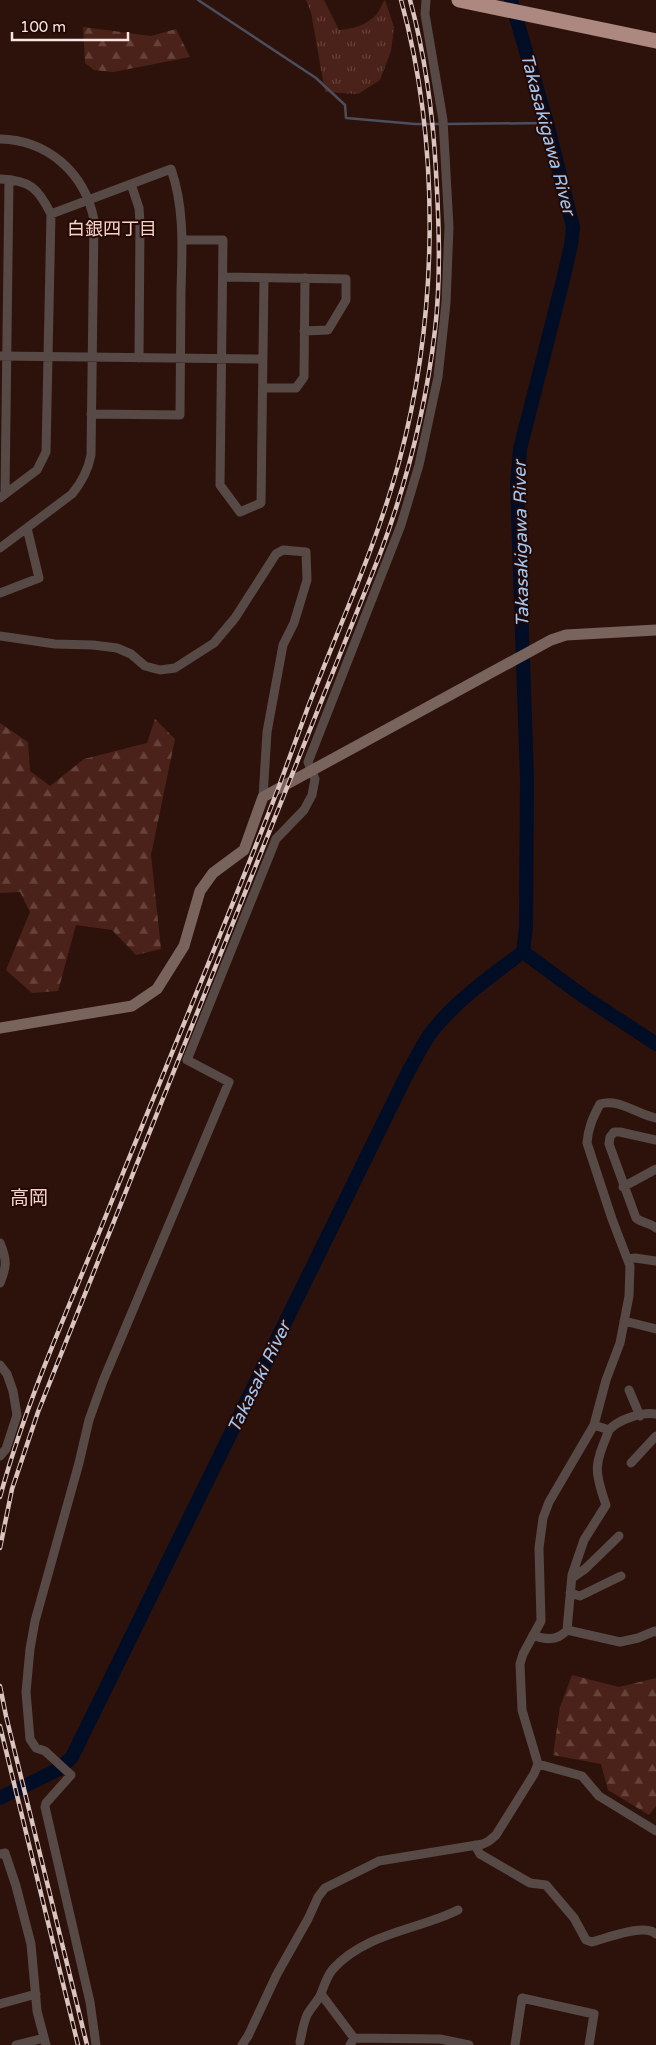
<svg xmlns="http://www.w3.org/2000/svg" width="656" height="2045" font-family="'Varela Round','Noto Sans JP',sans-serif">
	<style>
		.grass { fill: url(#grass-tufts) }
		.forest { fill: url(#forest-firs) }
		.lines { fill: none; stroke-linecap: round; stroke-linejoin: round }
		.stream { stroke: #4b4e5d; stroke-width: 2.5 }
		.river { stroke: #000d24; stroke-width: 14 }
		.street { stroke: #574945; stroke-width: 9 }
		.secondary { stroke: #79635d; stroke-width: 11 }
		.highway { stroke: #ac8880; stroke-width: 15 }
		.rail-casing { stroke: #d9c4bf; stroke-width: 4.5 }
		.rail { stroke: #230905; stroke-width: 2.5; stroke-dasharray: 8; stroke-linecap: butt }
		.labels { text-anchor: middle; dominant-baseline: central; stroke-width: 4; stroke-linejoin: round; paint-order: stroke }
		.water-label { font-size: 18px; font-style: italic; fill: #a1c6f1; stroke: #230905 }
		.neighbourhood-label { font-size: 18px; fill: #f8d2c8; stroke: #230905 }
		.quarter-label { font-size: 19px; fill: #f8d2c8; stroke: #230905 }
	</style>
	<defs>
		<pattern id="grass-tufts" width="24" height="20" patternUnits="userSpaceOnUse" patternTransform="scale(1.25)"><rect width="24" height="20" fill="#4b2219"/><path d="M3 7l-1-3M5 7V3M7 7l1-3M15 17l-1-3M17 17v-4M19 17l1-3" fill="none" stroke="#66423a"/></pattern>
		<pattern id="forest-firs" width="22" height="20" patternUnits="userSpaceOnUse" patternTransform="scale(1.25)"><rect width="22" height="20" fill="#4b2219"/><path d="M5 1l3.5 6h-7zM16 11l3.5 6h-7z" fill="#66423a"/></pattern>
	</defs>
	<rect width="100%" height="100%" fill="#2d120c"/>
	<path class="grass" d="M 306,0 L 324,0 L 339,30 C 353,29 367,25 377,14 C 380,10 382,3 385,0 L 394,27 L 391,51 L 380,80 L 358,94 L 325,92 L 311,12 Z"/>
	<path class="forest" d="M 83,27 L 151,36 L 176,29 L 190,57 L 113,72 L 94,70 L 85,63 Z
		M 155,719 L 175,739 L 151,855 L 161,949 L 136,955 L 112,930 L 76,925 L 58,991 L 32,993 L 6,970 L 30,912 L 20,892 L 0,893 L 0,723 L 28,742 L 30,771 L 50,786 L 84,759 L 147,743 Z
		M 572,1675 L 619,1687 L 656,1678 L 656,1806 L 649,1815 L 608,1790 L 601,1764 L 553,1755 L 560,1707 Z"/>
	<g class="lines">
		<path class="stream" d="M 198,0 L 316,78 L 345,105 L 346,118 L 415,124 L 440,124
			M 446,124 L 547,123"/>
		<path class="river" d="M 523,952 L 583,996 L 656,1044
			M 0,1798 L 59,1769 L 72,1757 L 409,1070 C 417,1057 423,1042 433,1030 C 458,999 491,976 523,952 L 526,927 L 527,778 L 517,485 L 520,449 L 563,280 L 571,245 L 573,227 L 547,123 L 511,0"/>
		<path class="street" d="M 0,139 C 48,140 85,173 94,220 L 91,455 C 88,471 82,482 72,494 L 0,548
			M 0,179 C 30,180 38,188 51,214 L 46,452 L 37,470 L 0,498
			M 131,184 L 139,208 L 140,223 L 139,358
			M 51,214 L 171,169 C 185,209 182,250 181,291 C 181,333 180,374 180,415 L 91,414
			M 182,240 L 223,240 L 220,485 L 240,512 L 261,503 L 264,278
			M 223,277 L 346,279 L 346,300 L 328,330 L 304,331
			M 0,356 L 263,359
			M 263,388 L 296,388 L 304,377 L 305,278
			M 5,494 L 9,180
			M 0,593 L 39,578 L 27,528
			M 0,636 L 55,644 L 93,645 L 117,648 L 131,654 L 145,666 L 160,670 L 175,668 L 214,643 L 235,618 L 276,554 L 283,550 L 306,552 L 307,580 L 294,623 L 283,645 L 267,732 L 263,797
			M 656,1140 L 620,1132 L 614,1132 L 610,1137 L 609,1144 L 636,1218 C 642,1223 651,1223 656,1228
			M 623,1187 L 656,1169
			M 0,1243 C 7,1260 7,1266 0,1283
			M 628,1259 L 635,1258 L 656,1261
			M 624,1321 L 656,1329
			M 0,1365 L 7,1374 L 13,1391 L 17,1415 L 6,1449 L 0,1456
			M 629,1390 L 640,1416
			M 594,1425 L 609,1430 C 619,1419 642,1412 656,1414
			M 631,1463 L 656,1436
			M 572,1578 L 585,1569 L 619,1536
			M 570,1593 L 580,1596 L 621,1576
			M 567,1630 L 620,1642 L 638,1638 L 655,1631 L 656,1632
			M 533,1635 C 545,1640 558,1641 567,1630 L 572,1575 L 584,1540 L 606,1505 C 593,1468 595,1465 609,1430
			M 538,1764 L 582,1776 L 599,1796 L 656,1831
			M 475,1845 L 480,1854 L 530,1883 L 546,1885 L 574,1918 L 586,1940 L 592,1942 C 607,1938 645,1923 656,1934
			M 0,1854 L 5,1853 L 16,1886 L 31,1944 L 37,2011 L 46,2045
			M 321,1994 L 354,2038 L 350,2045
			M 0,2004 L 36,1994
			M 354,2038 L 440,2039 L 469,2045
			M 300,2042 C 302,2033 303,2024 307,2015 C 310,2009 316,2003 320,1996 C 324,1987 326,1977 333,1969 C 365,1933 418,1930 458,1910
			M 16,2045 L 44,2038
			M 96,2045 L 90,2002 L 45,1807 L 46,1803 L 71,1775 L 45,1751 L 36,1748 L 30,1739 L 26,1692 L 30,1649 L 35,1621 L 79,1463 L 89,1420 L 103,1381 L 229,1082 L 187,1060 L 276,839 L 304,810 L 312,795 L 315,779 L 308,762 L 401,525 L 419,465 L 438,377 L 446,303 L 449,227 L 443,120 L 425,14 L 426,0
			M 242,2045 L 248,2036 L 277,1974 L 308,1919 L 318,1897 L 325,1888 L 379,1861 L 483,1844 L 489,1841 L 496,1835 L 534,1774 L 538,1764 L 522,1710 L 520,1664 L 523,1654 L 541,1621 L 539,1548 L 543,1518 L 549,1502 L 594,1425 L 606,1380 L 620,1343 L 629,1296 L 630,1266 L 612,1219 L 587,1143 C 588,1128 593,1117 600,1104 C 619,1098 636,1114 656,1118
			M 515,2045 L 522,1998 L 594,2014 L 589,2045"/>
		<path class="secondary" d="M 0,1028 L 132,1006 L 157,989 L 184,946 L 200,891 L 213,873 L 244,850 L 263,797 L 551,640 L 566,635 L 656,630"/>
		<path class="highway" d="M 459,0 L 656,41"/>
		<g class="rail-casing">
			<path id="rail" d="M 0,1497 C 27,1398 71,1303 109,1208 C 165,1068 224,929 278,789 C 288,762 298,734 308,707 C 339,626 376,547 399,462 C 438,317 441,146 401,0
				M 0,1548 L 12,1489 L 38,1412 L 380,554 C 407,482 426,407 435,330 C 441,278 439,224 436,172 C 433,115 425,55 410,0
				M 0,1686 L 6,1716 L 87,2045
				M 0,1726 L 78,2045"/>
		</g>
		<use href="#rail" class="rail"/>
	</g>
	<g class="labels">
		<g class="water-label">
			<text transform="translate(548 134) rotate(75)">Takasakigawa River</text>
			<text transform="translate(521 544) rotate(-91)">Takasakigawa River</text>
			<text transform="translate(259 1377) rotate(-64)">Takasaki River</text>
		</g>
		<g class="neighbourhood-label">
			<text x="112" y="229">白銀四丁目</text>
		</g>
		<g class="quarter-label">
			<text x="29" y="1198">高岡</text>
		</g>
	</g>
	<path d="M12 32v8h116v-8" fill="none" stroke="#fae6e1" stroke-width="2.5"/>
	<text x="20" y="32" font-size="15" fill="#fae6e1" stroke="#230905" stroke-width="4" paint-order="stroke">100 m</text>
</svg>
